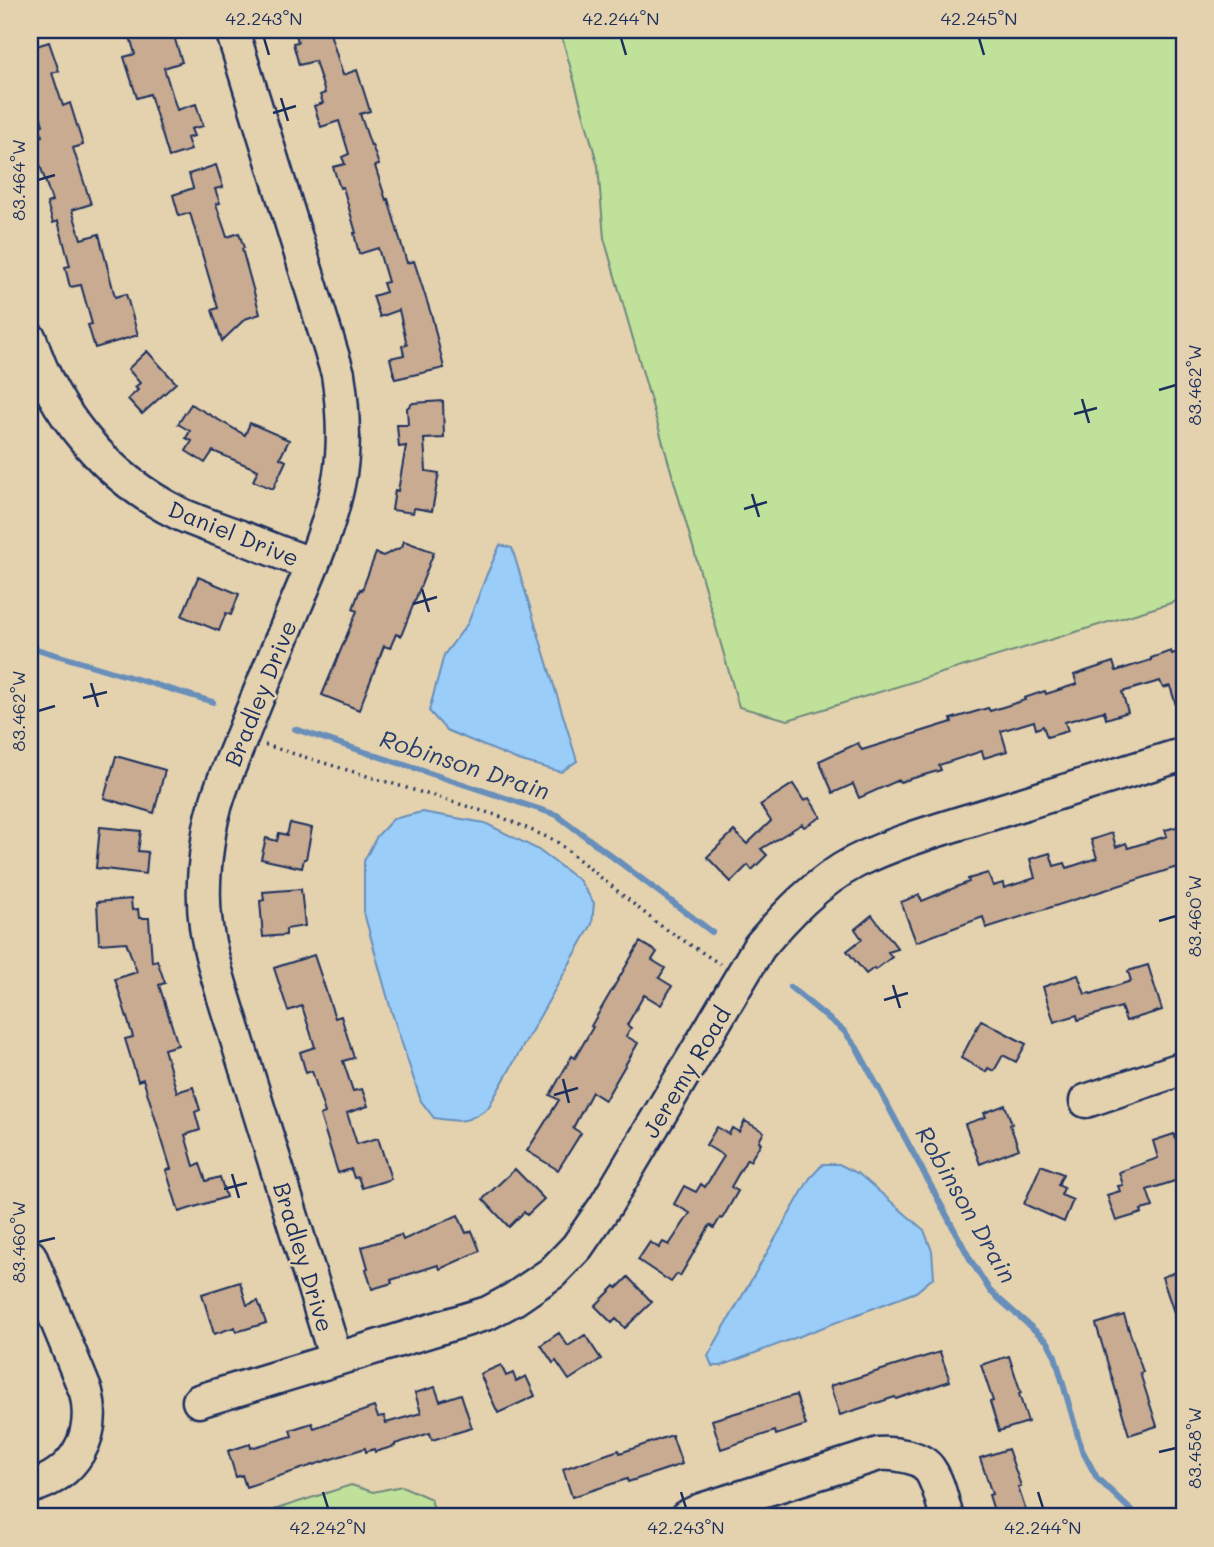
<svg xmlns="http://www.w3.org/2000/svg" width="1214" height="1547" font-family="Mali,sans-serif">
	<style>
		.green { fill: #c0e19a; stroke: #6e887c; stroke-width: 2 }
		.water { fill: #9acdf7; stroke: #678eba; stroke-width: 2 }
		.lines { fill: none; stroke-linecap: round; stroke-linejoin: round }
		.stream { stroke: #678eba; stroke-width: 6 }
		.building { fill: #c8ab90; stroke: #1b2f5e; stroke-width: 2 }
		.minor-casing { stroke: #1b2f5e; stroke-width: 37 }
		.path { stroke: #1b2f5e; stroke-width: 3.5; stroke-dasharray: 2 5; stroke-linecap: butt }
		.minor { stroke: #e4d2af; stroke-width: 32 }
		.ticks { fill: none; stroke: #1b2f5e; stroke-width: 2.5 }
		.labels { text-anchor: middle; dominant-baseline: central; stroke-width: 5; stroke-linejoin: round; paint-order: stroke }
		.street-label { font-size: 23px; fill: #1b2f5e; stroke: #e4d2af }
		.water-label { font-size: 24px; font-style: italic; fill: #283f6d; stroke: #e4d2af }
		.neatline { fill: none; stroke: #1b2f5e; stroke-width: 2.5 }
		.ticks-label { font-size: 18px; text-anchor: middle; fill: #1b2f5e }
	</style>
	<rect width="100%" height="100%" fill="#e4d2af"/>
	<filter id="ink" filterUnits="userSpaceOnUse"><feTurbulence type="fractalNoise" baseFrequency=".0143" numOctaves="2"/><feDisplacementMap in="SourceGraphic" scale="14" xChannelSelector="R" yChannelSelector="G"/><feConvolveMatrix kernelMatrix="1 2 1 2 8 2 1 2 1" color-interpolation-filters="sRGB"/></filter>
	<g filter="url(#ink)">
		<path class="green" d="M 560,30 L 1184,30 L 1184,599 L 788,720 L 739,707 L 604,238 L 598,166 Z
			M 351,1485 L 373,1492 L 402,1486 L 431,1499 L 436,1517 L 252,1517 Z"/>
		<path class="water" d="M 500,545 L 512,548 L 577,761 L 561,772 L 518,760 L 446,730 L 429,711 L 444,655 L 468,623 L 487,574 Z
			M 422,812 L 485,823 L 537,849 L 579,880 L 594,903 L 592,924 L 488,1108 C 466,1124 460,1122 434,1118 L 421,1101 L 391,1010 L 364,913 L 364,861 L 377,836 L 393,819 Z
			M 823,1164 L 839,1164 L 859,1174 L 924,1230 L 932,1251 L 934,1277 L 916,1292 L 721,1366 L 712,1366 L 708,1356 L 722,1331 L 810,1178 Z"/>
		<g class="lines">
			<path class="stream" d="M 30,647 L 213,702
				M 295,729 L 557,815 L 712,932
				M 790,987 L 844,1031 L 857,1048 L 970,1259 L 990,1291 L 1048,1342 L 1055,1356 L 1082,1450 L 1097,1478 L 1138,1517"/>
		</g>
		<path class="building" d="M 128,30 L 172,30 L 182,62 L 164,68 L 177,110 L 196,104 L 203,126 L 191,129 L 194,136 L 187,138 L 191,150 L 169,157 L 150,94 L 137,98 L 124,57 L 135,54 Z
			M 295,30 L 329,30 L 343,75 L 357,70 L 370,111 L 360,114 L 371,146 L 372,145 L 379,165 L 375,166 L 386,200 L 388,199 L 407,263 L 414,261 L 432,317 L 444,368 L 395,379 L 390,358 L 404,355 L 402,346 L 407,345 L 399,310 L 380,317 L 373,296 L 386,292 L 383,283 L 388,282 L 378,248 L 359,254 L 354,233 L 356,233 L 343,187 L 340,188 L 333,167 L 345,164 L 342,157 L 349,154 L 339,121 L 321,127 L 314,106 L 323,103 L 320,95 L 325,93 L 315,61 L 299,65 L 293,43 L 298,42 Z
			M 49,42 L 59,71 L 52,73 L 63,106 L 70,103 L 83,145 L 73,148 L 91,204 L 72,210 L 81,239 L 99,234 L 115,297 L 126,294 L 138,335 L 95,348 L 88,325 L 92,324 L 81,285 L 70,287 L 65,267 L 70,266 L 58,221 L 53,223 L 47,203 L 52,201 L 38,159 L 34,160 L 30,146 L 30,140 L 42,136 L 39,126 L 43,125 L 34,93 L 30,95 L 30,48 Z
			M 216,165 L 223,187 L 215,189 L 220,203 L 216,204 L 227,237 L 239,233 L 244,248 L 242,249 L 260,314 L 245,319 L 222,341 L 212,310 L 218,308 L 190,213 L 179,216 L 173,195 L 193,188 L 189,174 Z
			M 147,351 L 176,383 L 142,414 L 128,399 L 138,390 L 135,387 L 140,383 L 128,369 Z
			M 443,401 L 444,438 L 424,439 L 426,471 L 439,473 L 432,511 L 414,508 L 413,513 L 392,510 L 395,490 L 398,491 L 406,446 L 399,447 L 397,425 L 408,425 L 407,408 L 413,403 Z
			M 191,404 L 245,435 L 250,423 L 289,440 L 280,458 L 286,461 L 273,489 L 253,481 L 258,470 L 213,451 L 205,463 L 186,451 L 192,441 L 186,438 L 190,431 L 178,424 Z
			M 404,541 L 434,552 L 401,636 L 396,634 L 390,648 L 384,646 L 359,710 L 322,695 L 357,611 L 353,609 L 360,589 L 362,590 L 376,553 L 383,556 L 402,547 Z
			M 198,577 L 239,594 L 231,615 L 226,613 L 219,631 L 182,616 Z
			M 1184,650 L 1184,720 L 1181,721 L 1170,686 L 1163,688 L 1160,681 L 1122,692 L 1128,712 L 1106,719 L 1104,711 L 1065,722 L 1068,731 L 1047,737 L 1043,726 L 1036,729 L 1034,721 L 1001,731 L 1007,751 L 984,758 L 982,751 L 939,765 L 941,770 L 900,782 L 899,780 L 859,798 L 853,784 L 833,793 L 819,761 L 858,743 L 862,750 L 952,722 L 951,719 L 988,708 L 990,711 L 1025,700 L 1024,698 L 1045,691 L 1046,694 L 1077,684 L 1074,675 L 1113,662 L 1116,671 L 1151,660 L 1151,658 L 1171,651 L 1172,654 Z
			M 116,756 L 165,770 L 154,813 L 104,798 Z
			M 793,784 L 804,801 L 809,798 L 821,817 L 804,827 L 802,824 L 761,849 L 767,855 L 752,870 L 748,865 L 731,882 L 707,857 L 734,831 L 747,844 L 771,821 L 760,805 Z
			M 290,823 L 312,828 L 306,859 L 304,859 L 302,868 L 261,859 L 266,838 L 277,841 L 279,833 L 287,835 Z
			M 1184,825 L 1184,879 L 1180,879 L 1177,867 L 986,928 L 983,917 L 916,942 L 901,902 L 919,895 L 922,901 L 969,882 L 968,879 L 988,873 L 993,886 L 1003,883 L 1004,888 L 1035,878 L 1030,859 L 1050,853 L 1054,866 L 1065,863 L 1067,868 L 1097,858 L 1091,840 L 1112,833 L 1116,847 L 1126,843 L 1128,848 L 1167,836 L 1165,830 Z
			M 100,827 L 141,831 L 138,851 L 148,852 L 146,874 L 96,868 Z
			M 301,889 L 305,926 L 286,929 L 286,935 L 263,937 L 260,901 L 264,900 L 263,892 Z
			M 131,899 L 132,910 L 138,909 L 139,918 L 149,918 L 152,962 L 157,960 L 165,983 L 159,985 L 178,1045 L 164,1049 L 177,1092 L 193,1087 L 200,1110 L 195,1112 L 200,1130 L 185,1135 L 194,1166 L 200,1164 L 206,1181 L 220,1177 L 226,1197 L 179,1212 L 166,1170 L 171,1169 L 143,1079 L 138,1081 L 125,1039 L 133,1037 L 115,979 L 137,972 L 126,942 L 99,944 L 97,902 Z
			M 872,915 L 898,949 L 888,952 L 892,957 L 875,970 L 874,968 L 866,974 L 847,951 L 862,939 L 855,929 Z
			M 640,942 L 657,952 L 652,960 L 665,968 L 659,978 L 672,986 L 661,1005 L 644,995 L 627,1025 L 631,1028 L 626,1036 L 638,1043 L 605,1100 L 592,1092 L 573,1128 L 581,1133 L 558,1170 L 527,1151 L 559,1100 L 550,1095 L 572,1056 L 575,1058 L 593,1027 L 591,1026 Z
			M 314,955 L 335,1018 L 341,1016 L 354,1058 L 343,1061 L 353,1091 L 362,1089 L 368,1106 L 347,1113 L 357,1144 L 378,1138 L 391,1179 L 362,1188 L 358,1177 L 354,1178 L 351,1169 L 338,1173 L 320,1115 L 325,1113 L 312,1071 L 306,1073 L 300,1052 L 315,1047 L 302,1006 L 288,1011 L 274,968 Z
			M 1148,965 L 1162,1010 L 1126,1021 L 1121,1007 L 1078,1020 L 1077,1015 L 1054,1022 L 1043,987 L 1078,975 L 1085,994 L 1090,993 L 1091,994 L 1131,981 L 1128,971 Z
			M 981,1020 L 1026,1044 L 1016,1062 L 1003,1055 L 994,1071 L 988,1068 L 986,1072 L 961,1058 Z
			M 1005,1105 L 1012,1124 L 1010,1125 L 1019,1149 L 980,1164 L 965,1124 L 986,1117 L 984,1113 Z
			M 745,1121 L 764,1132 L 759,1141 L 761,1143 L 750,1161 L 747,1159 L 731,1187 L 738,1191 L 722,1219 L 720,1218 L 714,1228 L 710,1225 L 680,1276 L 677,1274 L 671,1282 L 638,1260 L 650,1242 L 659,1248 L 663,1242 L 669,1245 L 690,1213 L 674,1204 L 684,1186 L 696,1192 L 701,1184 L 705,1187 L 724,1156 L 706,1145 L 717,1127 L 729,1134 L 732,1128 L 739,1132 Z
			M 1174,1134 L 1179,1149 L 1184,1147 L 1184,1178 L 1147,1190 L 1153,1207 L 1141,1210 L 1142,1213 L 1116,1221 L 1107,1195 L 1120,1191 L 1118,1186 L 1123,1185 L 1119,1172 L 1158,1158 L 1153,1141 Z
			M 1041,1165 L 1063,1174 L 1058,1185 L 1064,1188 L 1061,1195 L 1073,1200 L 1064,1222 L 1024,1204 Z
			M 515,1169 L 544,1199 L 527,1215 L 524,1212 L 509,1227 L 483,1199 Z
			M 458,1215 L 466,1233 L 472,1231 L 480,1251 L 440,1269 L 438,1265 L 391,1280 L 392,1283 L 372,1289 L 366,1269 L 368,1268 L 362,1247 L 401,1235 L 403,1240 Z
			M 1184,1269 L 1184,1332 L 1181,1333 L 1162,1277 Z
			M 628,1277 L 652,1302 L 625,1328 L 616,1319 L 612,1323 L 595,1306 L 615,1286 L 617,1288 Z
			M 240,1282 L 247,1305 L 258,1301 L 266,1323 L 236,1332 L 235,1327 L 214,1334 L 202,1294 Z
			M 1124,1315 L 1143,1372 L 1140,1373 L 1157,1426 L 1129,1435 L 1096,1324 Z
			M 559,1333 L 568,1346 L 585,1335 L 601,1359 L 569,1380 L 556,1361 L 553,1363 L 541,1345 Z
			M 940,1352 L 950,1381 L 896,1399 L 895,1397 L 840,1415 L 830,1386 Z
			M 1009,1356 L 1021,1393 L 1019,1394 L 1028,1422 L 999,1431 L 990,1402 L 993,1401 L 981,1365 Z
			M 501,1365 L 506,1376 L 513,1373 L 516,1381 L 526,1376 L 535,1396 L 498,1413 L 480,1374 Z
			M 435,1387 L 440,1401 L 461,1394 L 472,1428 L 432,1440 L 430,1433 L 395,1444 L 395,1446 L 375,1452 L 374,1449 L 366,1452 L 365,1448 L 246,1487 L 242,1475 L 236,1477 L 228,1451 L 250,1444 L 251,1448 L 292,1436 L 290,1430 L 312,1423 L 314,1428 L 374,1407 L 378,1417 L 384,1416 L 386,1423 L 421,1413 L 415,1393 Z
			M 796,1395 L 806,1425 L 776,1435 L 775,1431 L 721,1449 L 712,1420 Z
			M 672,1435 L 682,1464 L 628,1482 L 627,1479 L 572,1497 L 563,1469 L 619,1450 L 620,1453 Z
			M 1008,1449 L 1021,1486 L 1018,1487 L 1028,1517 L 996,1517 L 989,1495 L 992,1494 L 980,1458 Z"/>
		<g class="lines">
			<g class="minor-casing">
				<path id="minor" d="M 232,30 L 338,374 C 343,407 345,441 340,474 C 332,521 313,565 294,609 C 277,651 259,693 242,736 C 228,770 212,805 208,841 C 204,868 202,899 206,926 C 209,950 217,974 224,998 L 336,1359
					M 30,339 C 54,414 107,478 178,513 C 199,523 222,530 243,538 C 267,547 289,557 313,564
					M 1086,1101 L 1184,1068
					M 30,1256 L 86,1392 C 97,1437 74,1475 30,1487
					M 199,1401 L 488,1313 L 514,1299 L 552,1273 L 577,1247 L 606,1205 L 759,947 C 786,915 817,882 855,862 C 897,841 945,828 990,814 C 1055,794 1120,774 1184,754
					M 686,1517 L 701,1510 L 879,1454 C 893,1453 922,1456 930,1470 C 939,1483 942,1502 947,1517"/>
			</g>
			<path class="path" d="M 265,745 L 499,816 L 556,841 L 658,924 L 720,964"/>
			<use href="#minor" class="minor"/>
		</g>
	</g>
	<path class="ticks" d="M 264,38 L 269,55M 621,38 L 626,55M 979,38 L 984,55M 281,98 L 288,121M 273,113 L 296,106M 38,180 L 55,175M 1159,390 L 1176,385M 1082,399 L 1089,423M 1074,414 L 1097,408M 752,494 L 759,517M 744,509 L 767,502M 422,589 L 429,612M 413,604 L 437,597M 91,683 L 98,707M 83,698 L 107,692M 38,711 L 55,706M 1159,921 L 1176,916M 893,985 L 900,1008M 884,1000 L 908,993M 563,1079 L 569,1103M 554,1095 L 578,1088M 232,1174 L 239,1198M 224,1189 L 247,1183M 38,1242 L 55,1238M 1159,1452 L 1176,1448M 323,1492 L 328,1508M 681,1492 L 686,1508M 1038,1492 L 1043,1508"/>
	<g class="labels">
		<g class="street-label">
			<text transform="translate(234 533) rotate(22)">Daniel Drive</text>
			<text transform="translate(260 693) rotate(-68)">Bradley Drive</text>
			<text transform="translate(686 1072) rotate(-59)">Jeremy Road</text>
			<text transform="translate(304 1257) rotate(73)">Bradley Drive</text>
		</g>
		<g class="water-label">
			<text transform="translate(465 764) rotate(18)">Robinson Drain</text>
			<text transform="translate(967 1204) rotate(60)">Robinson Drain</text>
		</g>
	</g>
	<rect width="1214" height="1547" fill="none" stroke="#e4d2af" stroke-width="77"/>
	<rect x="38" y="38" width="1138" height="1470" class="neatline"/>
	<g class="ticks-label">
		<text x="264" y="25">42.243°N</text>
		<text x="621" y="25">42.244°N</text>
		<text x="979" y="25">42.245°N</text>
		<text transform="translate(19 180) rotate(-90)" y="6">83.464°W</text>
		<text transform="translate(1195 385) rotate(-90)" y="6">83.462°W</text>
		<text transform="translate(19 711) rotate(-90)" y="6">83.462°W</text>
		<text transform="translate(1195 916) rotate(-90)" y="6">83.460°W</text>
		<text transform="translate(19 1242) rotate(-90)" y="6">83.460°W</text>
		<text transform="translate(1195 1448) rotate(-90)" y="6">83.458°W</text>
		<text x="328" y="1534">42.242°N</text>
		<text x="686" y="1534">42.243°N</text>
		<text x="1043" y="1534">42.244°N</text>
	</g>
</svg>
